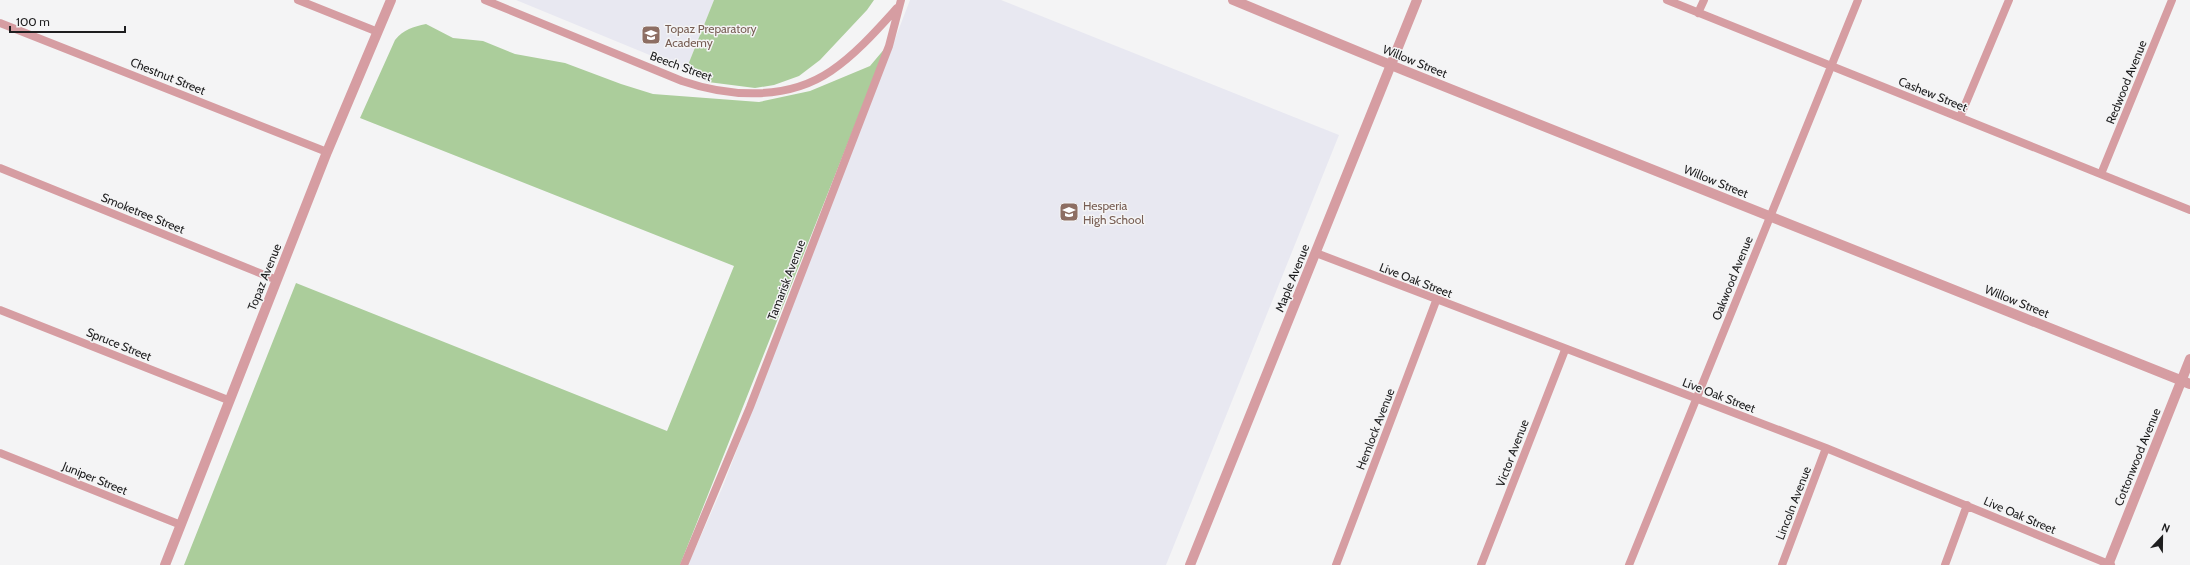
<svg xmlns="http://www.w3.org/2000/svg" width="2190" height="565" font-family="Cabin,sans-serif">
	<style>
		.built { fill: #e8e8f1 }
		.green { fill: #abcd9b }
		.lines { fill: none; stroke-linecap: round; stroke-linejoin: round }
		.minor { stroke: #d69da2; stroke-width: 8 }
		.tertiary { stroke: #d69da2; stroke-width: 10 }
		.labels { text-anchor: middle; dominant-baseline: central; stroke-width: 3; stroke-linejoin: round; paint-order: stroke }
		.education-label { font-size: 12px; fill: #785e54; stroke: #f4f4f5; text-anchor: start }
		.street-label { font-size: 12px; fill: #1e1e1f; stroke: #f4f4f5 }
	</style>
	<rect width="100%" height="100%" fill="#f4f4f5"/>
	<path class="built" d="M 516,0 L 714,0 L 686,70 Z
		M 910,0 L 1001,0 L 1339,135 L 1166,565 L 688,565 L 723,486 Z"/>
	<path class="green" d="M 714,0 L 874,0 L 867,10 L 820,60 L 799,76 L 774,85 L 755,88 L 708,82 L 686,70 Z
		M 426,24 L 453,38 L 483,41 L 515,54 L 565,63 L 621,84 L 653,94 L 759,102 L 810,91 L 870,66 L 886,47 L 680,565 L 184,565 L 296,283 L 667,431 L 734,266 L 360,118 L 395,40 C 404,29 413,27 426,24 Z"/>
	<g class="lines">
		<path class="minor" d="M 298,0 L 378,32
			M 485,0 L 682,81 C 729,97 787,101 831,71 C 856,54 877,30 897,8
			M 1667,0 L 2190,210
			M 1698,13 L 1704,0
			M 0,23 L 327,152
			M 1960,117 L 2009,0
			M 0,168 L 277,280
			M 2101,174 L 2172,0
			M 1316,253 L 1826,448 L 2111,565
			M 0,310 L 228,400
			M 0,453 L 181,525
			M 684,565 L 750,407 L 889,46 L 901,0
			M 1336,565 L 1436,301
			M 1481,565 L 1565,350
			M 1629,565 L 1858,0
			M 1782,565 L 1826,448
			M 1945,565 L 1967,505"/>
		<path class="tertiary" d="M 1233,0 L 1403,70 L 2190,384
			M 165,565 L 327,152 L 391,0
			M 1190,565 L 1417,0
			M 2108,565 L 2190,359"/>
	</g>
	<defs>
		<g id="school-square" transform="scale(1)"><rect x="-9" y="-9" width="18" height="18" rx="4" fill="#8d6e63" stroke="#f4f4f5"/><path d="M0-5L7-2L0 1L-7-2ZM-4 1L0 2.5L4 1V4Q0 6-4 4Z" fill="#fff"/></g>
	</defs>
	<g fill-rule="evenodd">
		<use href="#school-square" x="651" y="35"/>
		<use href="#school-square" x="1069" y="212"/>
	</g>
	<g class="labels">
		<g class="education-label">
			<text x="665" y="28">Topaz Preparatory<tspan x="665" dy="14">Academy</tspan></text>
			<text x="1083" y="205">Hesperia<tspan x="1083" dy="14">High School</tspan></text>
		</g>
		<g class="street-label">
			<text transform="translate(1415 61) rotate(22)">Willow Street</text>
			<text transform="translate(681 66) rotate(20)">Beech Street</text>
			<text transform="translate(168 76) rotate(22)">Chestnut Street</text>
			<text transform="translate(2126 82) rotate(-68)">Redwood Avenue</text>
			<text transform="translate(1933 94) rotate(22)">Cashew Street</text>
			<text transform="translate(1716 181) rotate(22)">Willow Street</text>
			<text transform="translate(143 213) rotate(22)">Smoketree Street</text>
			<text transform="translate(264 277) rotate(-68)">Topaz Avenue</text>
			<text transform="translate(1292 278) rotate(-68)">Maple Avenue</text>
			<text transform="translate(1732 278) rotate(-68)">Oakwood Avenue</text>
			<text transform="translate(786 280) rotate(-69)">Tamarisk Avenue</text>
			<text transform="translate(1416 280) rotate(21)">Live Oak Street</text>
			<text transform="translate(2017 301) rotate(22)">Willow Street</text>
			<text transform="translate(119 344) rotate(22)">Spruce Street</text>
			<text transform="translate(1719 395) rotate(21)">Live Oak Street</text>
			<text transform="translate(1375 429) rotate(-69)">Hemlock Avenue</text>
			<text transform="translate(1512 453) rotate(-69)">Victor Avenue</text>
			<text transform="translate(2137 457) rotate(-68)">Cottonwood Avenue</text>
			<text transform="translate(95 478) rotate(22)">Juniper Street</text>
			<text transform="translate(1793 503) rotate(-69)">Lincoln Avenue</text>
			<text transform="translate(2020 515) rotate(23)">Live Oak Street</text>
		</g>
	</g>
	<g transform="translate(2162 537) rotate(22)" stroke="#f4f4f5" stroke-width="3" paint-order="stroke">
	<path d="M0-3L7 15L0 10L-7 15Z" fill="#1e1e1f"/>
	<text y="-6" font-size="11" font-weight="bold" text-anchor="middle" fill="#1e1e1f">N</text>
	</g>
	<path d="M10 26v6h115v-6" fill="none" stroke="#1e1e1f" stroke-width="2"/>
	<text x="16" y="26" font-size="12" fill="#1e1e1f" stroke="#f4f4f5" stroke-width="3" paint-order="stroke">100 m</text>
</svg>
